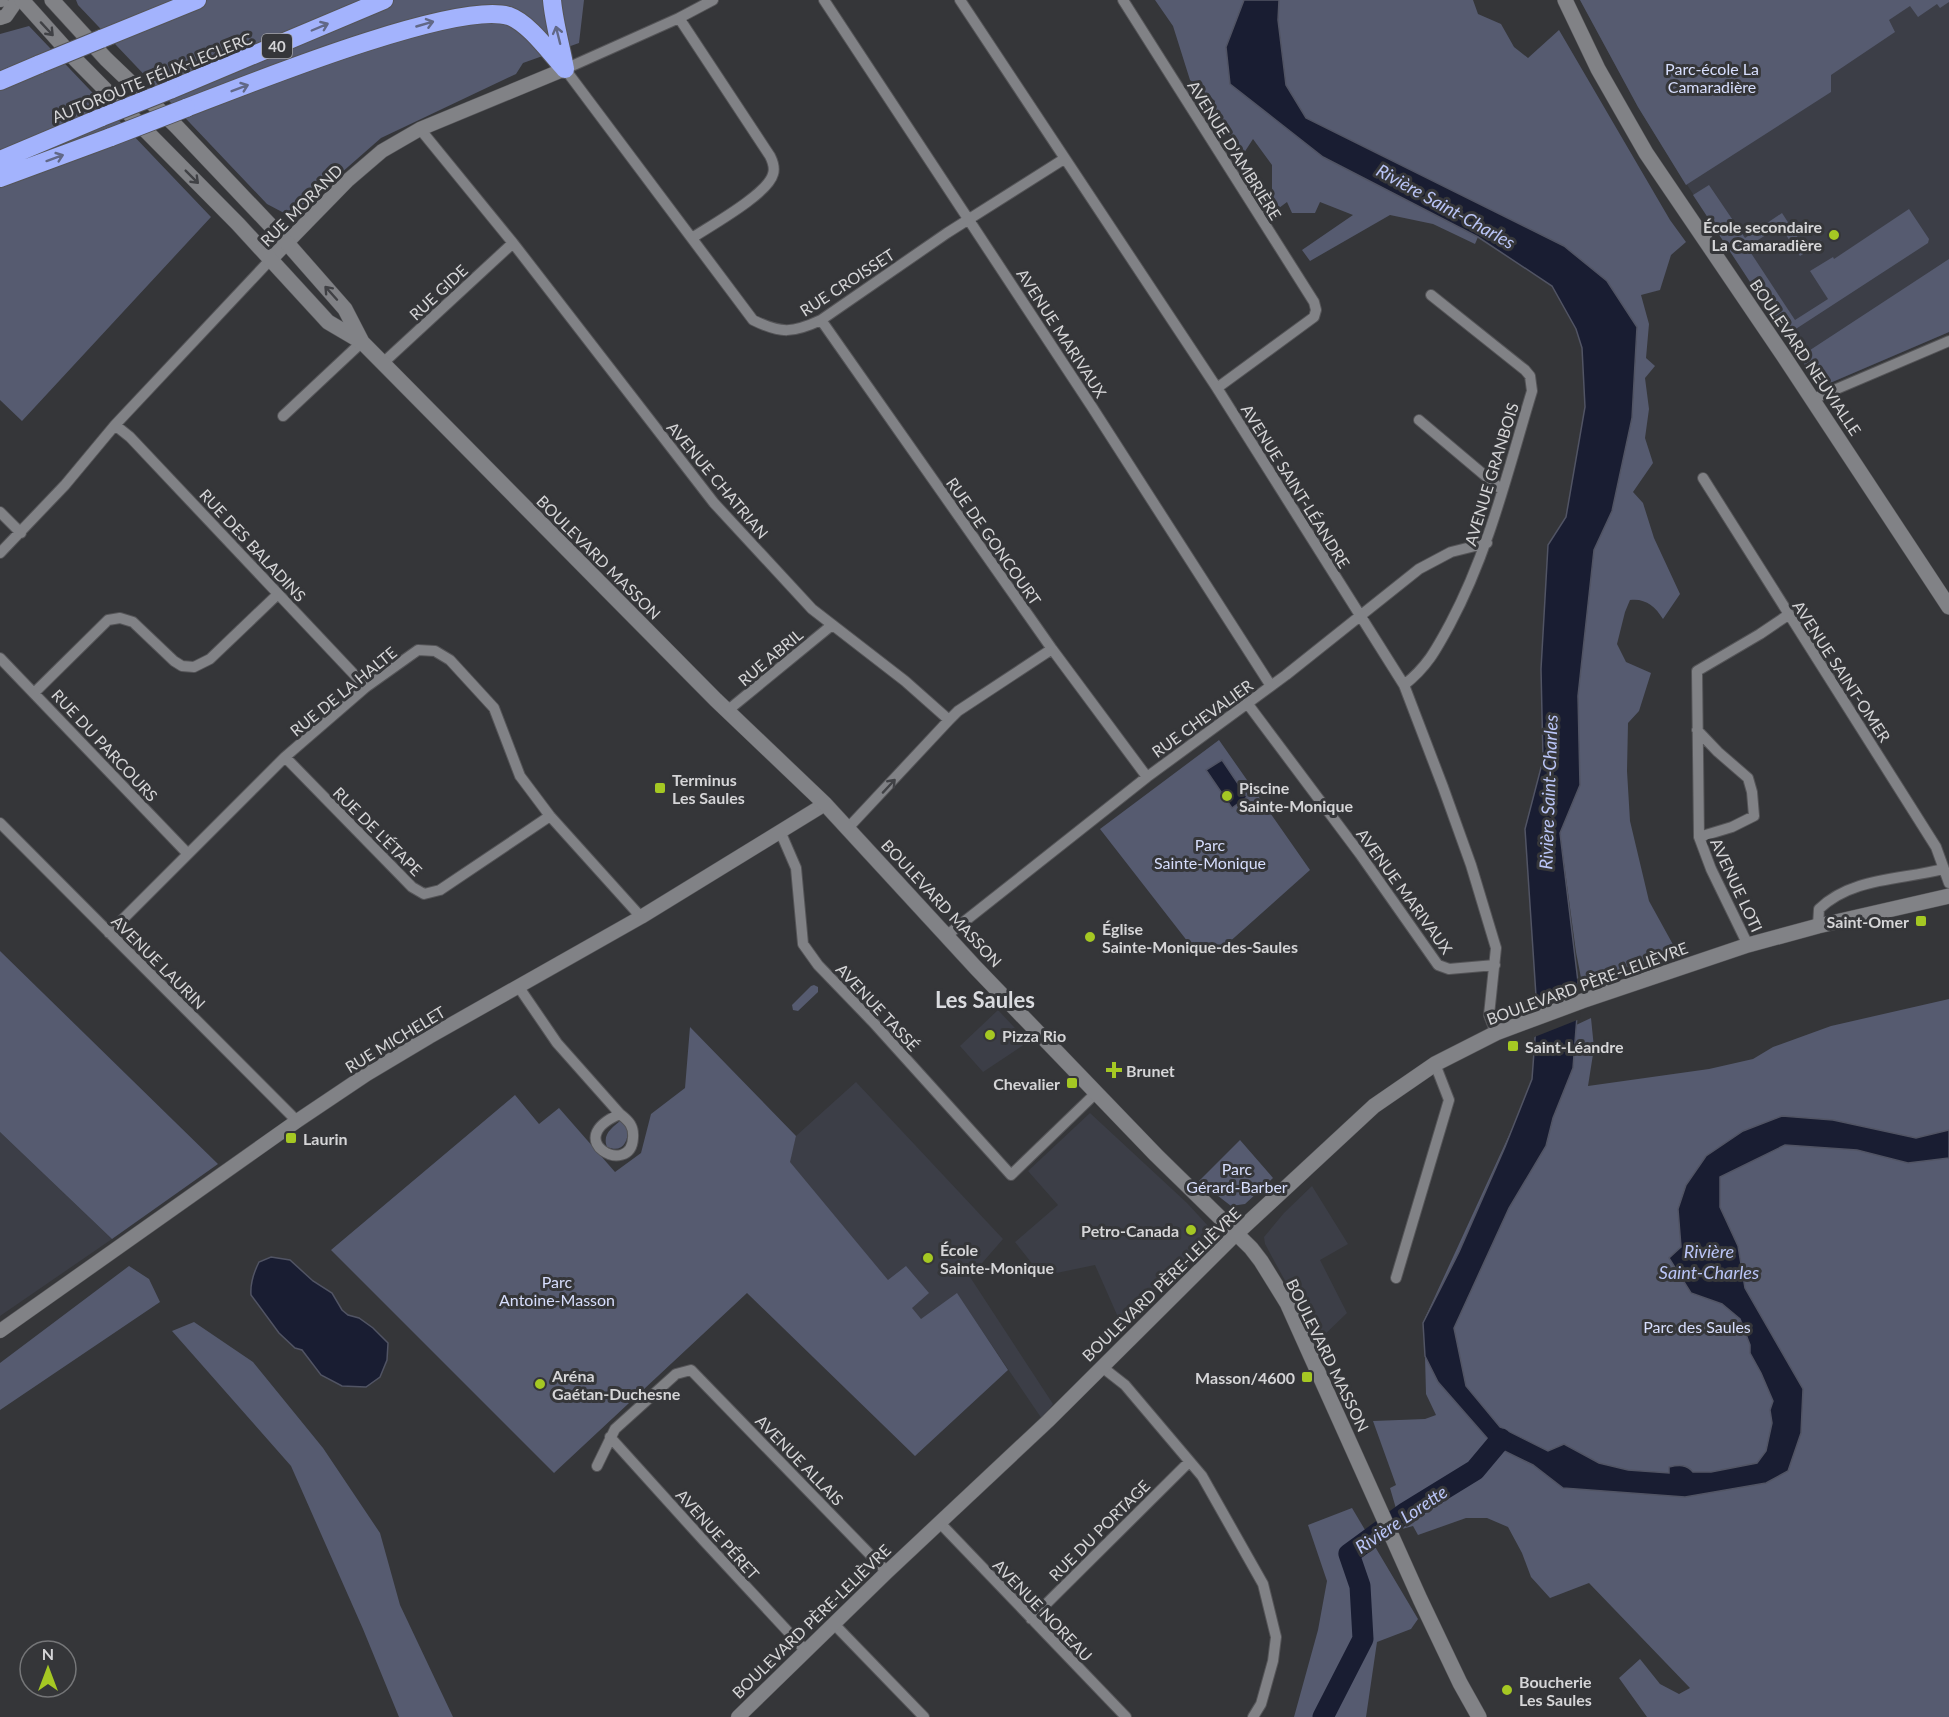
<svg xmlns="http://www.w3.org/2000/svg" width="1949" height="1717" font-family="Lato,sans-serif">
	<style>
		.built { fill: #3c3e47 }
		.green { fill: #565b70 }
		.water { fill: #191d32; stroke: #515464; stroke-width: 1.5 }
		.pier { fill: #353639 }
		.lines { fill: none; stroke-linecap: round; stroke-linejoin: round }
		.river { stroke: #191d32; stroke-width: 21 }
		.minor-casing { stroke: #545457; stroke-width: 12 }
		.tertiary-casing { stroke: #545457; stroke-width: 15 }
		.secondary-casing { stroke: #545457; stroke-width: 16 }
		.motorway-casing { stroke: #545457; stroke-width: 20 }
		.minor { stroke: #818286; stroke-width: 10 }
		.tertiary { stroke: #818286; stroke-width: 14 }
		.secondary { stroke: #818286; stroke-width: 15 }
		.motorway { stroke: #a3b3fd; stroke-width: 18 }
		.motorway-bridge-casing { stroke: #545457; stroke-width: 20; stroke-linecap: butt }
		.motorway-bridge { stroke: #a3b3fd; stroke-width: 18 }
		.oneway { stroke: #616887 }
		.oneway2 { stroke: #404145 }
		.poi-dot { fill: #a5c823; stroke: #353639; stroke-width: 2 }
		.labels { text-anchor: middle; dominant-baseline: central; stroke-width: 6; stroke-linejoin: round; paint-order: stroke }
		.shield { fill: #353639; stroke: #a5a5a8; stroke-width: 1.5 }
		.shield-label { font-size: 15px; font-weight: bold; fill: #d5d5d7 }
		.park-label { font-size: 16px; fill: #d7defd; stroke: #353639 }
		.street-label { font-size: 16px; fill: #d5d5d7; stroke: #353639 }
		.poi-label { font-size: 16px; font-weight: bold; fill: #d5d5d7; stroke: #353639; text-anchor: start }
		.water-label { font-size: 18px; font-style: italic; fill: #bac5f7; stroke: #353639 }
		.district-label { font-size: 22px; font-weight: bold; fill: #dadbdf; stroke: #353639 }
	</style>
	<rect width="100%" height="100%" fill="#353639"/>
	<path class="built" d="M 1580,0 L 1949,0 L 1949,332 L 1823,386 L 1816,382 L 1678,171 L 1638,107 Z
		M 998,1010 L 1028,1042 L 983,1072 L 960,1046 Z
		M 856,1082 L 1003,1239 L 970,1277 L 1053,1404 L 1042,1419 L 957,1294 L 921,1320 L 789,1162 L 796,1136 Z
		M 1090,1113 L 1187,1203 L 1210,1228 L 1210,1235 L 1205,1242 L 1126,1325 L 1118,1317 L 1095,1265 L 1042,1276 L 1015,1242 L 1058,1205 L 1028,1171 Z
		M 0,1132 L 112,1239 L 0,1316 Z
		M 1312,1186 L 1348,1244 L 1320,1260 L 1347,1313 L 1318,1341 L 1265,1244 L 1264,1237 L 1284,1213 Z"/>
	<path class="green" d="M 76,0 L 584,0 L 579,43 L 523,63 L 516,74 L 381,138 L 308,202 L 284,213 L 267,204 L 78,5 Z
		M 1155,0 L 1244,0 L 1226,47 L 1323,157 L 1478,237 L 1475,244 L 1433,224 L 1390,215 L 1310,261 L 1302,250 L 1353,215 L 1320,202 L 1315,213 L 1292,213 L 1287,202 L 1275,211 L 1269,203 L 1272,191 L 1272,165 L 1253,139 L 1242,156 L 1213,109 L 1215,101 L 1190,80 L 1173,26 Z
		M 1279,0 L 1473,0 L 1478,14 L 1501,24 L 1514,47 L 1528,58 L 1559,30 L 1670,220 L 1686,242 L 1671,255 L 1660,290 L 1641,295 L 1649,324 L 1646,358 L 1655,366 L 1645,378 L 1649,409 L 1645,438 L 1653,463 L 1633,492 L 1643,503 L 1654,538 L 1680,594 L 1663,619 C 1655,606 1645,598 1630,600 L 1625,612 L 1617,644 L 1626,662 L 1651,673 L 1639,711 L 1628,723 L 1627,771 L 1630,821 L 1649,901 L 1676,950 L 1582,983 L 1576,952 L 1560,833 L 1580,785 L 1578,696 L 1594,550 L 1612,511 L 1632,418 L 1637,327 L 1564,246 L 1306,118 L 1286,85 L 1278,20 Z
		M 1580,0 L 1949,0 L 1949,2 L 1940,8 L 1937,4 L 1918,17 L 1910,6 L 1889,20 L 1895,32 L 1831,75 L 1831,92 L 1686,185 L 1638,107 Z
		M 29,26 L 211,217 L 22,421 L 0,400 L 0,34 Z
		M 1709,185 L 1745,238 L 1782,213 L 1806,250 L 1821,240 L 1822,242 L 1800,256 L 1780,226 L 1747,247 L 1795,320 L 1828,299 L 1810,271 L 1833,257 L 1834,259 L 1909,209 L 1929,239 L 1928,243 L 1785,336 L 1760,298 L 1764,295 L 1756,284 L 1752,285 L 1693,195 Z
		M 1949,259 L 1949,332 L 1823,386 L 1816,382 L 1801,359 L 1801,356 Z
		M 1219,740 L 1310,870 L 1217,953 L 1203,956 L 1195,951 L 1100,829 Z
		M 0,951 L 218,1164 L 112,1239 L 0,1132 Z
		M 814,985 L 818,987 L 818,992 L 798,1011 L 793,1010 L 792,1005 L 811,986 Z
		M 1949,999 L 1949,1717 L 1647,1717 L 1619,1678 L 1640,1659 L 1660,1684 L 1679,1694 L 1690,1688 L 1589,1583 L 1550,1598 L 1531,1577 L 1522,1553 L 1508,1527 L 1487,1518 L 1466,1518 L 1418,1535 L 1413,1526 L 1402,1529 L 1390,1488 L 1396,1485 L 1373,1421 L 1425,1419 L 1436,1415 L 1426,1394 L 1425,1356 L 1432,1367 L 1425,1318 L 1528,1094 L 1576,1025 L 1591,1018 L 1594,1048 L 1588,1086 L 1709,1069 L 1753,1059 L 1773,1047 L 1831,1026 Z
		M 690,1027 L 796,1136 L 790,1162 L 888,1280 L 906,1266 L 929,1293 L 912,1308 L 921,1319 L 957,1293 L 1008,1370 L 915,1456 L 747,1293 L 554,1473 L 331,1250 L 515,1095 L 539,1124 L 559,1108 L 615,1172 L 641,1153 L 651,1114 L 685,1088 Z
		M 621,1120 L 628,1129 C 628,1143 622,1153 607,1147 C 602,1134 612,1128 621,1120 Z
		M 1240,1140 L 1273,1178 L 1245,1204 L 1231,1206 L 1199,1181 Z
		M 129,1266 L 149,1279 L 160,1302 L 0,1410 L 0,1363 Z
		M 194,1322 L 253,1362 L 323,1448 L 380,1533 L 400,1605 L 453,1717 L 399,1717 L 363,1629 L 291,1466 L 172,1331 Z
		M 1352,1508 L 1418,1619 L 1411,1629 L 1377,1642 L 1366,1717 L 1294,1717 L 1318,1630 L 1327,1581 L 1308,1525 Z"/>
	<path class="water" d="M 1244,0 L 1279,0 L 1278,20 L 1286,85 L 1306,118 L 1564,246 L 1607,281 L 1637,327 L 1632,418 L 1612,511 L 1594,550 L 1578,696 L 1580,785 L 1560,833 L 1579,990 L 1573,1068 L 1553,1118 L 1546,1146 L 1509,1208 L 1454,1328 L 1466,1386 L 1500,1427 L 1548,1451 L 1564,1444 L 1599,1463 L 1628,1470 L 1669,1473 L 1669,1467 C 1678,1465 1687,1464 1693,1472 L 1711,1472 L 1757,1463 L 1766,1451 L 1772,1423 L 1770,1410 L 1773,1401 L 1761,1373 L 1750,1353 L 1750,1345 L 1740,1319 L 1722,1304 L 1691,1293 L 1669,1258 L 1681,1247 L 1678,1209 L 1686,1185 L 1706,1156 L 1743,1131 L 1782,1116 L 1833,1120 L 1916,1138 L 1949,1130 L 1949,1158 L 1908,1163 L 1857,1150 L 1785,1145 L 1720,1177 L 1720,1207 L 1738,1246 L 1745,1288 L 1803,1389 L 1801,1433 L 1788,1471 L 1766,1483 L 1685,1497 L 1563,1488 L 1533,1465 L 1494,1446 L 1438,1382 L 1425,1356 L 1423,1323 L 1459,1252 L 1505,1147 L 1532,1079 L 1537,1011 L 1525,829 L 1543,760 L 1541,669 L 1548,545 L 1566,517 L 1585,407 L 1582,348 L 1576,329 L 1552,286 L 1478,237 L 1323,157 L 1230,84 L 1226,47 Z
		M 1222,760 L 1247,797 L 1232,808 L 1206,770 Z
		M 271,1257 L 290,1260 L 313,1281 L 332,1293 L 342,1310 L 348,1315 L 359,1318 L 373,1328 L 388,1343 L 387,1360 L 380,1377 L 366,1387 L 342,1386 L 321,1375 L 302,1350 L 295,1348 L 279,1333 L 251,1295 C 250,1283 254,1272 259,1262 Z"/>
	<path class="pier" d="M 1581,983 L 1580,1019 L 1532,1038 L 1534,1001 Z"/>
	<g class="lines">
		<path class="river" d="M 1323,1717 L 1363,1639 L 1360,1586 L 1349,1554 L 1405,1513 L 1475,1470 L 1501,1439"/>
		<g class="minor-casing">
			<path id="minor" d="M 713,0 L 679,18 L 565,69 L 753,320 C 781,334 793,333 821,320 L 947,233 L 1064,159
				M 824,0 L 1092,407 L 1271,686
				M 960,0 L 1217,388 L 1404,685 L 1443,787 L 1471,865 L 1496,948 L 1489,1015 L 1496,1033
				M 1123,0 L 1314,302 L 1316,310 L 1314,317 L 1217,388
				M 679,18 L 770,156 C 773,162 775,168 773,174 C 768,194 710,226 692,238
				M 420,129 L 513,243 L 714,503 L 812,609 L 905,681 L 949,720 L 958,711 L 1052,649
				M 821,320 L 1052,649 L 1147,777
				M 383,363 L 513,243
				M 1813,399 L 1949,341
				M 283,416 L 362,342
				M 1419,420 L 1502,490
				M 115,425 L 130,437 L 366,687
				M 1703,478 L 1936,847 L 1949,883
				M 0,512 L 21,533
				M 0,553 L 65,485 L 115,425 L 271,259
				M 0,658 L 188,854
				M 1404,685 C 1427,667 1436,650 1450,624 C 1489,551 1508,470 1532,391 L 1530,376 L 1525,370 L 1431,295
				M 34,693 L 108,620 L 120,618 L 133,622 L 174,661 L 182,666 L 194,667 L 210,659 L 278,594
				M 1247,703 L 1360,854 L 1438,965 L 1449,969 L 1495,965
				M 727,711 L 832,625
				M 1697,730 L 1718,752 L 1748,778 L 1752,792 L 1754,816 L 1732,827 L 1699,837
				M 285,757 L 412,887 L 424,894 L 440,890 L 550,816
				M 0,823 L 297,1121
				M 848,828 L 949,720
				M 780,831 L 796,868 L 803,944 L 818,965 L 872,1021 L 1011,1175 L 1097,1092
				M 1818,926 L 1819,909 C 1852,877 1902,880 1943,869
				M 109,933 L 285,757 L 366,687 L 418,650 L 435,651 L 450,660 L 494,708 L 520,776 L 550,816 L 641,917
				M 946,936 L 1147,777 L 1286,675 L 1419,569 L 1451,552 L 1487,543
				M 1748,945 L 1711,869 L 1699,837 L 1697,671 L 1760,634 L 1788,615
				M 518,986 L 557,1043 L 620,1114
				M 620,1114 C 629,1121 634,1126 633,1138 C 631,1178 559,1140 620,1114 Z
				M 1396,1278 L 1449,1100 L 1435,1064
				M 1102,1367 L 1125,1385 L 1202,1476 L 1263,1584 L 1276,1637 L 1273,1661 L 1261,1704 L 1253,1717
				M 610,1437 L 704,1541 L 806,1651
				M 597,1466 L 615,1429 L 676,1374 L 691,1370 L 887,1572
				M 939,1522 L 1126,1717
				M 1031,1619 L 1189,1462
				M 834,1624 L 924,1717"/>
		</g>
		<g class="tertiary-casing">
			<path id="tertiary" d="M 0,0 L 1,0
				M 0,18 L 6,16 L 17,0
				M 271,259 L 347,181 L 382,151 L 420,129 L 565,69
				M 0,1331 L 297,1121 L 367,1074 L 429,1037 L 641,917 L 825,804
				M 738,1717 L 887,1572 L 1048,1421 L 1237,1233"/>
		</g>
		<g class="secondary-casing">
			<path id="secondary" d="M 22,0 L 74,58 L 238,224 L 328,322 L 362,342 L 716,700 L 825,804 L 976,968 L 1156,1155 L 1251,1248 L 1261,1261 L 1287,1303 L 1420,1599 L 1460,1683 L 1479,1717
				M 52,0 L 106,59 L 176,126 L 287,243 L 345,309 L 362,342
				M 1565,0 L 1598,69 L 1646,153 L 1783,355 L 1949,607
				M 1237,1233 L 1374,1106 L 1435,1064 L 1496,1033 L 1582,1001 L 1748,945 L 1818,926 L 1949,896"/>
		</g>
		<g class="motorway-casing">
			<path id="motorway" d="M 552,0 C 554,23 561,46 565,69
				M 101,39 L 197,0
				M 0,81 L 40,64
				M 170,90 L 384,0
				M 186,108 C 246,85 455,0 509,16 C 529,23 550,53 565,69
				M 0,160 L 102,117
				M 0,178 L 111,137"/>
		</g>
		<use href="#minor" class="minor"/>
		<use href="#tertiary" class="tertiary"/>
		<use href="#secondary" class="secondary"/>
		<use href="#motorway" class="motorway"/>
		<g class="motorway-bridge-casing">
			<path id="motorway-bridge" d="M 40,64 L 101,39
				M 102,117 L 170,90
				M 111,137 L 186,108"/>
		</g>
		<use href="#motorway-bridge" class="motorway-bridge"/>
	</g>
	<defs><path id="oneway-shaft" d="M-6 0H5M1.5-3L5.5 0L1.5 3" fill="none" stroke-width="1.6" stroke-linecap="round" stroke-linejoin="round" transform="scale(1.5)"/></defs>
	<g class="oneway">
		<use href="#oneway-shaft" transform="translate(425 24) rotate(-16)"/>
		<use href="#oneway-shaft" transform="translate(320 27) rotate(-23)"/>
		<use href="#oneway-shaft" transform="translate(558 35) rotate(-104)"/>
		<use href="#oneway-shaft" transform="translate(240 88) rotate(-21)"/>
		<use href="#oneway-shaft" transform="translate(55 158) rotate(-20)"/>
	</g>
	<g class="oneway2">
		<use href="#oneway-shaft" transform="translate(47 29) rotate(47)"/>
		<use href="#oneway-shaft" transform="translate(192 177) rotate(45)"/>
		<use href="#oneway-shaft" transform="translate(331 293) rotate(-132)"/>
		<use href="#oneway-shaft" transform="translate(889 786) rotate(-47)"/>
	</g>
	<g class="poi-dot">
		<circle cx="1834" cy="235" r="6"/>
		<rect x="654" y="782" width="12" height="12" rx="3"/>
		<circle cx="1227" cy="796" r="6"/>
		<rect x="1915" y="915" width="12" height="12" rx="3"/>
		<circle cx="1090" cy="937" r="6"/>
		<circle cx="990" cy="1035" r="6"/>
		<rect x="1507" y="1040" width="12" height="12" rx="3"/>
		<path d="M1111 1061h6v6h6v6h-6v6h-6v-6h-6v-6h6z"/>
		<rect x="1066" y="1077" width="12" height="12" rx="3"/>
		<rect x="285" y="1132" width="12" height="12" rx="3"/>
		<circle cx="1191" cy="1230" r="6"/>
		<circle cx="928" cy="1258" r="6"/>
		<rect x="1301" y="1371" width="12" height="12" rx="3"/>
		<circle cx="540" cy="1384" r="6"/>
		<circle cx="1507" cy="1690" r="6"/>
	</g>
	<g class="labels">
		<rect class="shield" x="262" y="34" width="30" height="24" rx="4.5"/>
		<g class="shield-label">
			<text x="277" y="46">40</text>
		</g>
		<g class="park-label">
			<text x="1712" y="68">Parc-école La<tspan x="1712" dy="18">Camaradière</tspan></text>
			<text x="1210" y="844">Parc<tspan x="1210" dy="18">Sainte-Monique</tspan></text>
			<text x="1237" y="1168">Parc<tspan x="1237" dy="18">Gérard-Barber</tspan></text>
			<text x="557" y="1281">Parc<tspan x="557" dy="18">Antoine-Masson</tspan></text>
			<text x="1697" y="1326">Parc des Saules</text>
		</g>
		<g class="street-label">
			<text transform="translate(152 77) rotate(-22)">AUTOROUTE FÉLIX-LECLERC</text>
			<text transform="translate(1235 150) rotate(58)">AVENUE D'AMBRIÈRE</text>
			<text transform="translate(301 205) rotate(-45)">RUE MORAND</text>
			<text transform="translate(847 282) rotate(-33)">RUE CROISSET</text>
			<text transform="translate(438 292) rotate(-43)">RUE GIDE</text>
			<text transform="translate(1062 333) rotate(57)">AVENUE MARIVAUX</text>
			<text transform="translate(1806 357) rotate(56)">BOULEVARD NEUVIALLE</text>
			<text transform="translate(1491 474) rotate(-73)">AVENUE GRANBOIS</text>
			<text transform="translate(718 480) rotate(50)">AVENUE CHATRIAN</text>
			<text transform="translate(1296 486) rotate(58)">AVENUE SAINT-LÉANDRE</text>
			<text transform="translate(994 541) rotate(55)">RUE DE GONCOURT</text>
			<text transform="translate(253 545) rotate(47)">RUE DES BALADINS</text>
			<text transform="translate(599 557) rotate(45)">BOULEVARD MASSON</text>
			<text transform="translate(770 657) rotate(-40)">RUE ABRIL</text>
			<text transform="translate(1842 671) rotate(57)">AVENUE SAINT-OMER</text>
			<text transform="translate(343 691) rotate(-39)">RUE DE LA HALTE</text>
			<text transform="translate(1202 718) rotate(-36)">RUE CHEVALIER</text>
			<text transform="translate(105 745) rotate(47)">RUE DU PARCOURS</text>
			<text transform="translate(378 831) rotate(45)">RUE DE L'ÉTAPE</text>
			<text transform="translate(1737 885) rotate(65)">AVENUE LOTI</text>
			<text transform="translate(1405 891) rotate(54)">AVENUE MARIVAUX</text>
			<text transform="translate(942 903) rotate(47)">BOULEVARD MASSON</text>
			<text transform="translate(159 962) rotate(45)">AVENUE LAURIN</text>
			<text transform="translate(1587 983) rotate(-20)">BOULEVARD PÈRE-LELIÈVRE</text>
			<text transform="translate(878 1007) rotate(47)">AVENUE TASSÉ</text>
			<text transform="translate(395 1039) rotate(-31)">RUE MICHELET</text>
			<text transform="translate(1161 1284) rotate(-44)">BOULEVARD PÈRE-LELIÈVRE</text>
			<text transform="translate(1328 1355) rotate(64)">BOULEVARD MASSON</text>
			<text transform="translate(800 1460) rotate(46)">AVENUE ALLAIS</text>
			<text transform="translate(1099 1530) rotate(-45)">RUE DU PORTAGE</text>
			<text transform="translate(718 1534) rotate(48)">AVENUE PÉRET</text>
			<text transform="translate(1043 1610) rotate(46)">AVENUE NOREAU</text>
			<text transform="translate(811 1621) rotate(-44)">BOULEVARD PÈRE-LELIÈVRE</text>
		</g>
		<g class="poi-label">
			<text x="1822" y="226" text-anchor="end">École secondaire<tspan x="1822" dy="18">La Camaradière</tspan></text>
			<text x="672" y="779">Terminus<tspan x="672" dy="18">Les Saules</tspan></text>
			<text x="1239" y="787">Piscine<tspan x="1239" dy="18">Sainte-Monique</tspan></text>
			<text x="1909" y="921" text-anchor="end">Saint-Omer</text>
			<text x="1102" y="928">Église<tspan x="1102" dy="18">Sainte-Monique-des-Saules</tspan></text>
			<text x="1002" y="1035">Pizza Rio</text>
			<text x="1525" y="1046">Saint-Léandre</text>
			<text x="1126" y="1070">Brunet</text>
			<text x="1060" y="1083" text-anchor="end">Chevalier</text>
			<text x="303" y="1138">Laurin</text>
			<text x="1179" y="1230" text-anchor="end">Petro-Canada</text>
			<text x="940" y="1249">École<tspan x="940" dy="18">Sainte-Monique</tspan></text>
			<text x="552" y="1375">Aréna<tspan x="552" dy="18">Gaétan-Duchesne</tspan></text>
			<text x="1295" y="1377" text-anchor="end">Masson/4600</text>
			<text x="1519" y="1681">Boucherie<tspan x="1519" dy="18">Les Saules</tspan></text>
		</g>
		<g class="water-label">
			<text transform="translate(1446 206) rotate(29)">Rivière Saint-Charles</text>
			<text transform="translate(1548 792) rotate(-88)">Rivière Saint-Charles</text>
			<text x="1709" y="1251">Rivière<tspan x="1709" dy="21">Saint-Charles</tspan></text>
			<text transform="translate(1401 1519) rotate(-34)">Rivière Lorette</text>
		</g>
		<g class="district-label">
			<text x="985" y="999">Les Saules</text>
		</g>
	</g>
	<g transform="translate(48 1669)"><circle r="28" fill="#353639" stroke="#757678" stroke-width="1.5"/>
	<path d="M0-4.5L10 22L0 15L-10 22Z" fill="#a5c823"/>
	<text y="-9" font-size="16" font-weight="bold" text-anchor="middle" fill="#d5d5d7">N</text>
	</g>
</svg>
